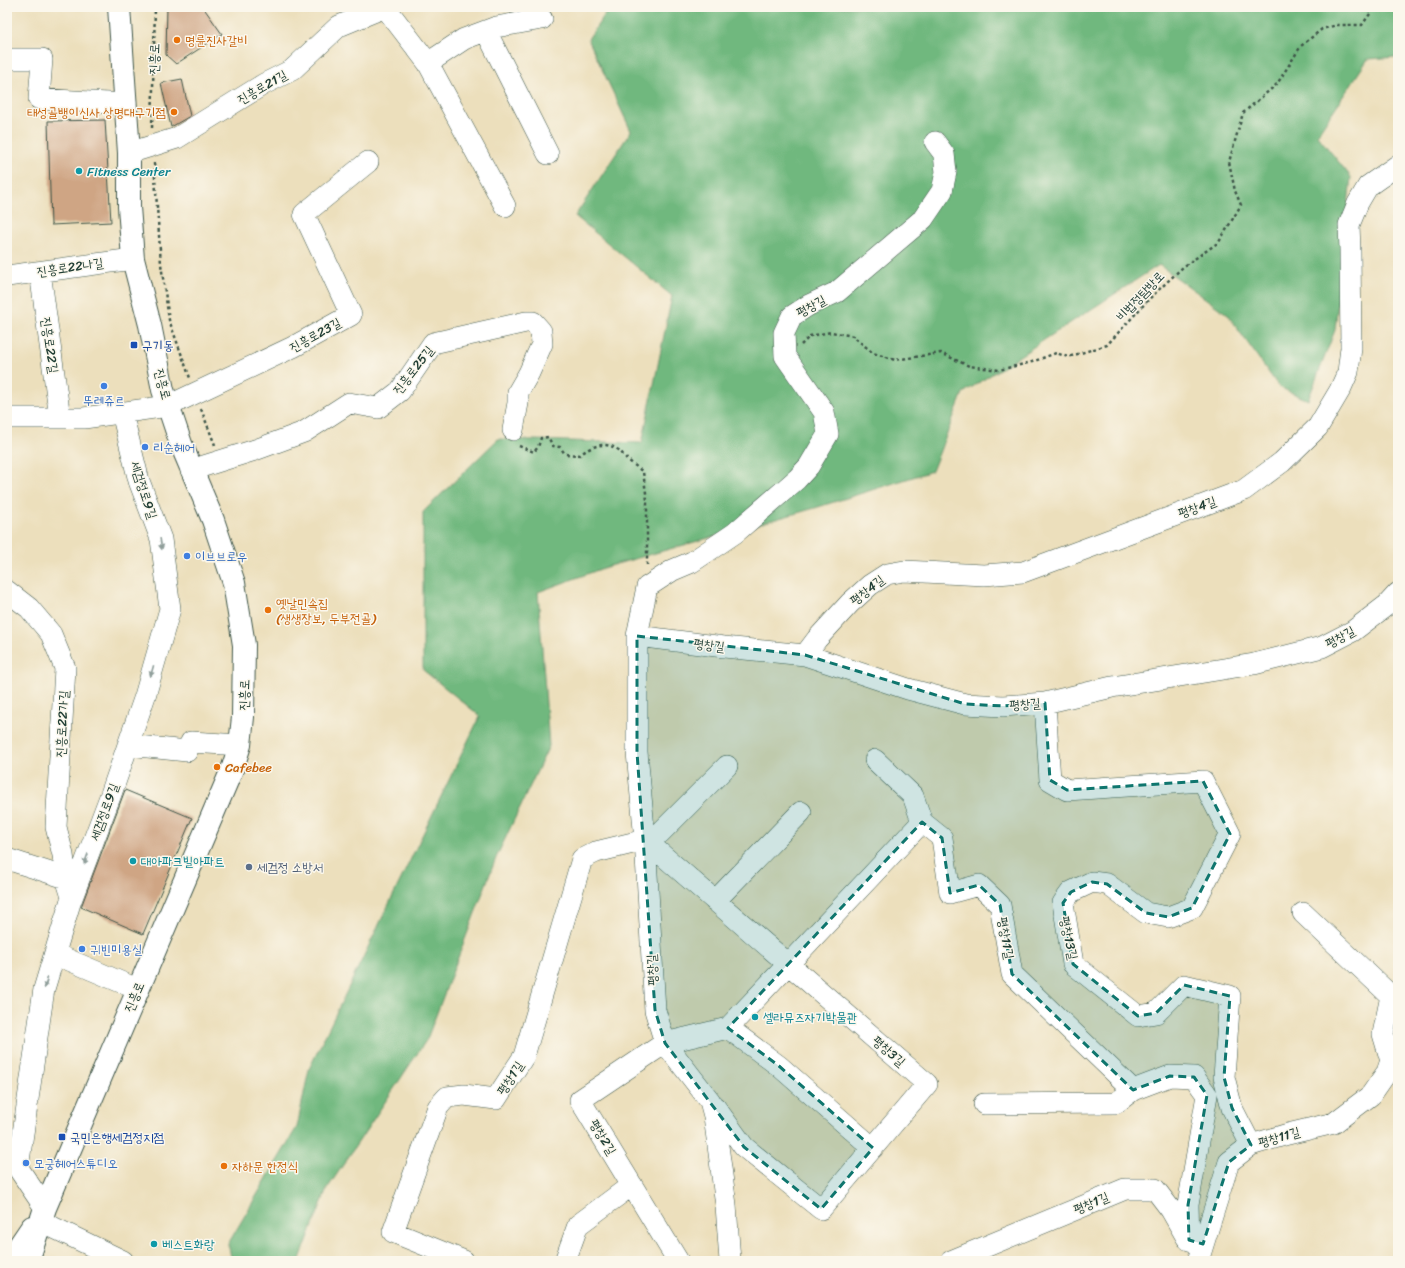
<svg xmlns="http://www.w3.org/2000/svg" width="1405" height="1268" font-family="Sriracha,'Poor Story',sans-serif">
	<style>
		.forest { fill: #70b87e; stroke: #487a59 }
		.building { fill: #cfa584 }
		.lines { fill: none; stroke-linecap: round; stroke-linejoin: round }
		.minor-casing { stroke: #3e5548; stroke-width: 22 }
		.major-casing { stroke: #3e5548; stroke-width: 24 }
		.path { stroke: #3e5548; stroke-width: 2.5; stroke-dasharray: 3 3; stroke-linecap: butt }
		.minor { stroke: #fff; stroke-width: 21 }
		.major { stroke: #fff; stroke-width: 22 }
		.oneway { fill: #8f9e9a }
		.marked { fill: #0f766e; fill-opacity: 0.2; stroke: #0f766e; stroke-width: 3; stroke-dasharray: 8 5; stroke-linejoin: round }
		.food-dot { fill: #e8710a; stroke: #fbf7ec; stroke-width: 1.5 }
		.culture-dot { fill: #0f9aa8; stroke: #fbf7ec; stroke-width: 1.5 }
		.transit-dot { fill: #1a4fb4; stroke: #fbf7ec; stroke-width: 1.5 }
		.shop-dot { fill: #3f7fe0; stroke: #fbf7ec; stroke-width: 1.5 }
		.service-dot { fill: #5c6f8a; stroke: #fbf7ec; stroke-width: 1.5 }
		.labels { text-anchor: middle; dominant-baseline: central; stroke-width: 3; stroke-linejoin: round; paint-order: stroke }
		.food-label { font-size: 13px; fill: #c56008; stroke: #fbf7ec; text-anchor: start }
		.street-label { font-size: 13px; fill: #1f3d34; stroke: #fbf7ec }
		.culture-label { font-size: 13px; fill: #0d838f; stroke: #fbf7ec; text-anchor: start }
		.transit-label { font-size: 13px; fill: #164399; stroke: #fbf7ec; text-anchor: start }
		.shop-label { font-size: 13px; fill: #366cbe; stroke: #fbf7ec; text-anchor: start }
		.service-label { font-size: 13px; fill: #4e5e75; stroke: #fbf7ec; text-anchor: start }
	</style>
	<rect width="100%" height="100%" fill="#fbf7ec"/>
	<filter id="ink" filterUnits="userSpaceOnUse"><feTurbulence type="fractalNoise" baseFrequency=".025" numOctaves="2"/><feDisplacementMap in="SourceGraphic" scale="8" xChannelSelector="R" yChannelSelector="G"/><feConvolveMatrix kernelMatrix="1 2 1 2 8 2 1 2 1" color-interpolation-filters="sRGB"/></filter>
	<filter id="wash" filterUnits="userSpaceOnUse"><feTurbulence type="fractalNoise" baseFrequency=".012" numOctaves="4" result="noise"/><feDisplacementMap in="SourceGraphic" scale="16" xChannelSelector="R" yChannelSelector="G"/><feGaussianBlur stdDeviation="0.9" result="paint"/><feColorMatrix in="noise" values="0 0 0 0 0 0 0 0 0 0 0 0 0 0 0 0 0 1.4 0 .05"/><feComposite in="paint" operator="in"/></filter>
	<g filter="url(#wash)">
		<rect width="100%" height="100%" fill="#ecdfbc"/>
		<path class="forest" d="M 610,7 L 1398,7 L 1398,57 L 1368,59 L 1317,135 L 1351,177 L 1335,330 L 1308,400 L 1279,387 L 1227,314 L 1159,265 L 963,393 L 932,471 L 815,508 L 606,567 L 538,592 L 549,746 L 496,858 L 427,1039 L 327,1189 L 300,1259 L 302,1261 L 232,1261 L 228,1244 L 297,1127 L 309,1069 L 480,716 L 423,670 L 423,512 L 498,439 L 642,443 L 672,296 L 575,216 L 631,131 L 588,39 Z"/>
		<g id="blocks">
			<path class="building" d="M 167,7 L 203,7 L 222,34 L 176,64 L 166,55 Z
				M 182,79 L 190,116 L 171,127 L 161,83 Z
				M 105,120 L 111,222 L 51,225 L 48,121 Z
				M 125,790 L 192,818 L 143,934 L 81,907 Z"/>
		</g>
	</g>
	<g filter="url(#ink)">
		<use href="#blocks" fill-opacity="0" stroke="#3e5548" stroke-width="1"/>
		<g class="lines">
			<g class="minor-casing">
				<path id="minor" d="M 385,7 L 428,63 L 505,206
					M 486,31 L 548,154
					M 7,59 L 42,59 L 39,99 L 125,104
					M 428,63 L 464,39 L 496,27 L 542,19
					M 129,153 L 177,138 L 264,84 L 292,70 L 339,26 L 385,7
					M 40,272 L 60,418
					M 7,276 L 133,259
					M 7,418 L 84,418 L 168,406 L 293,347 L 351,315 L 304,214 L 368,162
					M 191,470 L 255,450 L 304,432 L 349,403 L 378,408 L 400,391 L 433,343 L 526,322 L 533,322 L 541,331 L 542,344 L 529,373 L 518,392 L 518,403 L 513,430
					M 7,591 L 29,608 L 51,634 L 65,668 L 56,827 L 63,855 L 66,878 L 72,897
					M 637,636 L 724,647 L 805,655 L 908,689 L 965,704 L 1003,706 L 1045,703 L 1112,687 L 1254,664 L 1322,647 L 1353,631 L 1387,605 L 1398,593
					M 805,655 L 817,639 L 850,603 L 870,585 L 887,574 L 904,571 L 984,575 L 1023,572 L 1244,490 L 1282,462 L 1318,427 L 1340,390 L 1348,372 L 1351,348 L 1350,250 L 1349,225 L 1358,203 L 1368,186 L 1398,165
					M 1045,703 L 1050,780 L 1067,790 L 1203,781 L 1230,834 L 1192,908 L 1168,917 L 1146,913 L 1107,884 L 1092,882 L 1071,892 L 1063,903 L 1073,964 L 1138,1016 L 1156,1013 L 1184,985 L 1230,996 L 1224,1077 L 1232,1108 L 1251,1145
					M 128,745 L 187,751 L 191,742 L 240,745
					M 875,760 L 913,796 L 922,822 L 942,838 L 950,893 L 979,885 L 1000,905 L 1012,974 L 1133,1090 L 1170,1076 L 1194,1077 L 1207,1095 L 1188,1205 L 1189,1240 L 1203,1244
					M 645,840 L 927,1084 L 821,1209 L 744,1147 L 715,1107
					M 7,859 L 66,878
					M 715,901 L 801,812
					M 1303,913 L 1391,996 L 1383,1034 L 1391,1061
					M 55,954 L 137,989
					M 728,1028 L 779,1066 L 873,1148
					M 984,1104 L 1116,1103 L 1133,1090
					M 45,1208 L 18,1168 L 44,989 L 70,903 L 111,794 L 145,696 L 170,609 L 161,539 L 139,481 L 122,413
					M 44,1223 L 123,1261
					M 464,1261 L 393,1232 L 438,1107 L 447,1097 L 464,1095 L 496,1099 L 524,1056 L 582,859 L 596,852 L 645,840 L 660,833 L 727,766
					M 565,1261 L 578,1225 L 632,1185
					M 678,1261 L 580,1100 L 665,1043 L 728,1028 L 922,822
					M 730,1261 L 726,1205 L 714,1116 L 710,1101 L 665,1043 L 655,1010 L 645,840 L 637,752 L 637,636 L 647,587 L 673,570 L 692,562 L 735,533 L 797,479 L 809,466 L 828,434 L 824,412 L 785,356 L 784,333 L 792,316 L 809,305 L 837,292 L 923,219 L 942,191 L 946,172 L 944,154 L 935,142
					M 951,1261 L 1125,1189 L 1155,1189 L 1171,1210 L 1187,1238
					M 1198,1261 L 1229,1162 L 1251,1145 L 1288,1134 L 1334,1123 L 1371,1095 L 1387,1072 L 1395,1049 L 1398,1045"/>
			</g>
			<g class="major-casing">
				<path id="major" d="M 9,1261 L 32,1227
					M 28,1261 L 45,1208 L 233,767 L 240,745 L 243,717 L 244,645 L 234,583 L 213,520 L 181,444 L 163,390 L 150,325 L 133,259 L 129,207 L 129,153 L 119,7"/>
			</g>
			<path class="path" d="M 152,128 L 155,7
				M 154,163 L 161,264 L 169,320 L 190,378
				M 801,345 L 810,336 L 831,332 L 853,336 L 873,353 L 895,360 L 941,353 L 969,366 L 999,370 L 1032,362 L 1056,353 L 1068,357 L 1107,345 L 1150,298 L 1183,267 L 1219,242 L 1241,205 L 1235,191 L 1229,162 L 1243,113 L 1277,84 L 1301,46 L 1322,29 L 1337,25 L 1362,25 L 1375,7
				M 201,409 L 215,445
				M 519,446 L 534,452 L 538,447 L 541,438 L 548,437 L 553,446 L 560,447 L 565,454 L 580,455 C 591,446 604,441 617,449 C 621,451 623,455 626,458 C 631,463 637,467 643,472 L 647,500 L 647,565"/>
			<use href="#minor" class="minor"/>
			<use href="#major" class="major"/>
		</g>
		<defs><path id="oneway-solid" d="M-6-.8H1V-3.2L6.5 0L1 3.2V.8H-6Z"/></defs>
		<g class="oneway">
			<use href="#oneway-solid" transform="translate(161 544) rotate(81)"/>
			<use href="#oneway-solid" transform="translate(152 671) rotate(106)"/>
			<use href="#oneway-solid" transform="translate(86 859) rotate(111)"/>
			<use href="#oneway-solid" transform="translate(46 983) rotate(106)"/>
		</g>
	</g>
	<path class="marked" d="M 637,636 L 805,655 L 965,704 L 1003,706 L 1045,703 L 1050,780 L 1067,790 L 1203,781 L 1230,834 L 1192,908 L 1168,917 L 1146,913 L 1107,884 L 1092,882 L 1071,892 L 1063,903 L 1073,964 L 1138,1016 L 1156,1013 L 1184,985 L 1230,996 L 1224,1077 L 1232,1108 L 1251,1145 L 1229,1162 L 1203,1244 L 1189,1240 L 1188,1205 L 1207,1095 L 1194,1077 L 1170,1076 L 1133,1090 L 1012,974 L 1000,905 L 979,885 L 950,893 L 942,838 L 922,822 L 728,1028 L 779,1066 L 873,1148 L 821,1209 L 744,1147 L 665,1043 L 655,1010 L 637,752 Z"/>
	<g class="food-dot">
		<circle cx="177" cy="40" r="4"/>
		<circle cx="174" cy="112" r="4"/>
		<circle cx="268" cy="610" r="4"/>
		<circle cx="217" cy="767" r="4"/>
		<circle cx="224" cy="1166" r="4"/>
	</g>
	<g class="culture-dot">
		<circle cx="79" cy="171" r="4"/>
		<circle cx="133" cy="861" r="4"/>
		<circle cx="755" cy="1017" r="4"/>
		<circle cx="154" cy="1244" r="4"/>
	</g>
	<g class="transit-dot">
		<rect x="130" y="341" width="8" height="8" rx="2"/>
		<rect x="58" y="1133" width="8" height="8" rx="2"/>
	</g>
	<g class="shop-dot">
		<circle cx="104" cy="386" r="4"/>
		<circle cx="145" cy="447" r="4"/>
		<circle cx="187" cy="556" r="4"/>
		<circle cx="82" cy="949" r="4"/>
		<circle cx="26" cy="1163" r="4"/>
	</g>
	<circle class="service-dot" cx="249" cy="867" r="4"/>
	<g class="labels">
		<g class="food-label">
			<text x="185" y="40">명륜진사갈비</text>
			<text x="166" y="112" text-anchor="end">태성골뱅이신사 상명대구기점</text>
			<text x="276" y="603">옛날민속집<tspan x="276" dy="15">(생생장보, 두부전골)</tspan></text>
			<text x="225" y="767">Cafebee</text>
			<text x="232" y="1166">자하문 한정식</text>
		</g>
		<g class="street-label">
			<text transform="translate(154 59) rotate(-88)">진흥로</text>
			<text transform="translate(262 87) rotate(-30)">진흥로21길</text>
			<text transform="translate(70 267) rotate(-8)">진흥로22나길</text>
			<text transform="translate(1140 296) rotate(-46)">비법정탐방로</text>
			<text transform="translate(811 306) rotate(-29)">평창길</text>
			<text transform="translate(315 335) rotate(-29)">진흥로23길</text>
			<text transform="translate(50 345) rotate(82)">진흥로22길</text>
			<text transform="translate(413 370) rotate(-52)">진흥로25길</text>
			<text transform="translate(163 384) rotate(76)">진흥로</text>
			<text transform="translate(144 490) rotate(72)">세검정로9길</text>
			<text transform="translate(1197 507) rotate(-20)">평창4길</text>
			<text transform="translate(867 590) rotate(-38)">평창4길</text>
			<text transform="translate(1340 637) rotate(-29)">평창길</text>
			<text transform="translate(709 645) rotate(7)">평창길</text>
			<text transform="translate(244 695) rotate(-88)">진흥로</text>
			<text transform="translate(1025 704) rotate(-5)">평창길</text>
			<text transform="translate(62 724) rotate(-87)">진흥로22가길</text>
			<text transform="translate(104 812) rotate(-70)">세검정로9길</text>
			<text transform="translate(1006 938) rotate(80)">평창11길</text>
			<text transform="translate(1069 938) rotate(78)">평창13길</text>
			<text transform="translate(652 970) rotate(-93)">평창길</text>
			<text transform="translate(134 997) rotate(-67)">진흥로</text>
			<text transform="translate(889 1051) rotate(41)">평창3길</text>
			<text transform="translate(510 1078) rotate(-57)">평창1길</text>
			<text transform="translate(603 1137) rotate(59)">평창2길</text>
			<text transform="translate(1279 1137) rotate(-16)">평창11길</text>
			<text transform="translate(1091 1203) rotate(-23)">평창1길</text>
		</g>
		<g class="culture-label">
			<text x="87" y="171">Fitness Center</text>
			<text x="141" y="861">대아파크빌아파트</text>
			<text x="763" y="1017">셀라뮤즈자기박물관</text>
			<text x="162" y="1244">베스트화랑</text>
		</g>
		<g class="transit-label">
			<text x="142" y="345">구기동</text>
			<text x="70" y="1137">국민은행세검정지점</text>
		</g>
		<g class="shop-label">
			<text x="104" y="400" text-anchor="middle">뚜레쥬르</text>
			<text x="153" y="447">리순헤어</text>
			<text x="195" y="556">이브브로우</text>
			<text x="90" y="949">귀빈미용실</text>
			<text x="34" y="1163">모궁헤어스튜디오</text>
		</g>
		<g class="service-label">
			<text x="257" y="867">세검정 소방서</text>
		</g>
	</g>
	<rect width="1405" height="1268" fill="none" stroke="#fbf7ec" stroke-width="24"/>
</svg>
